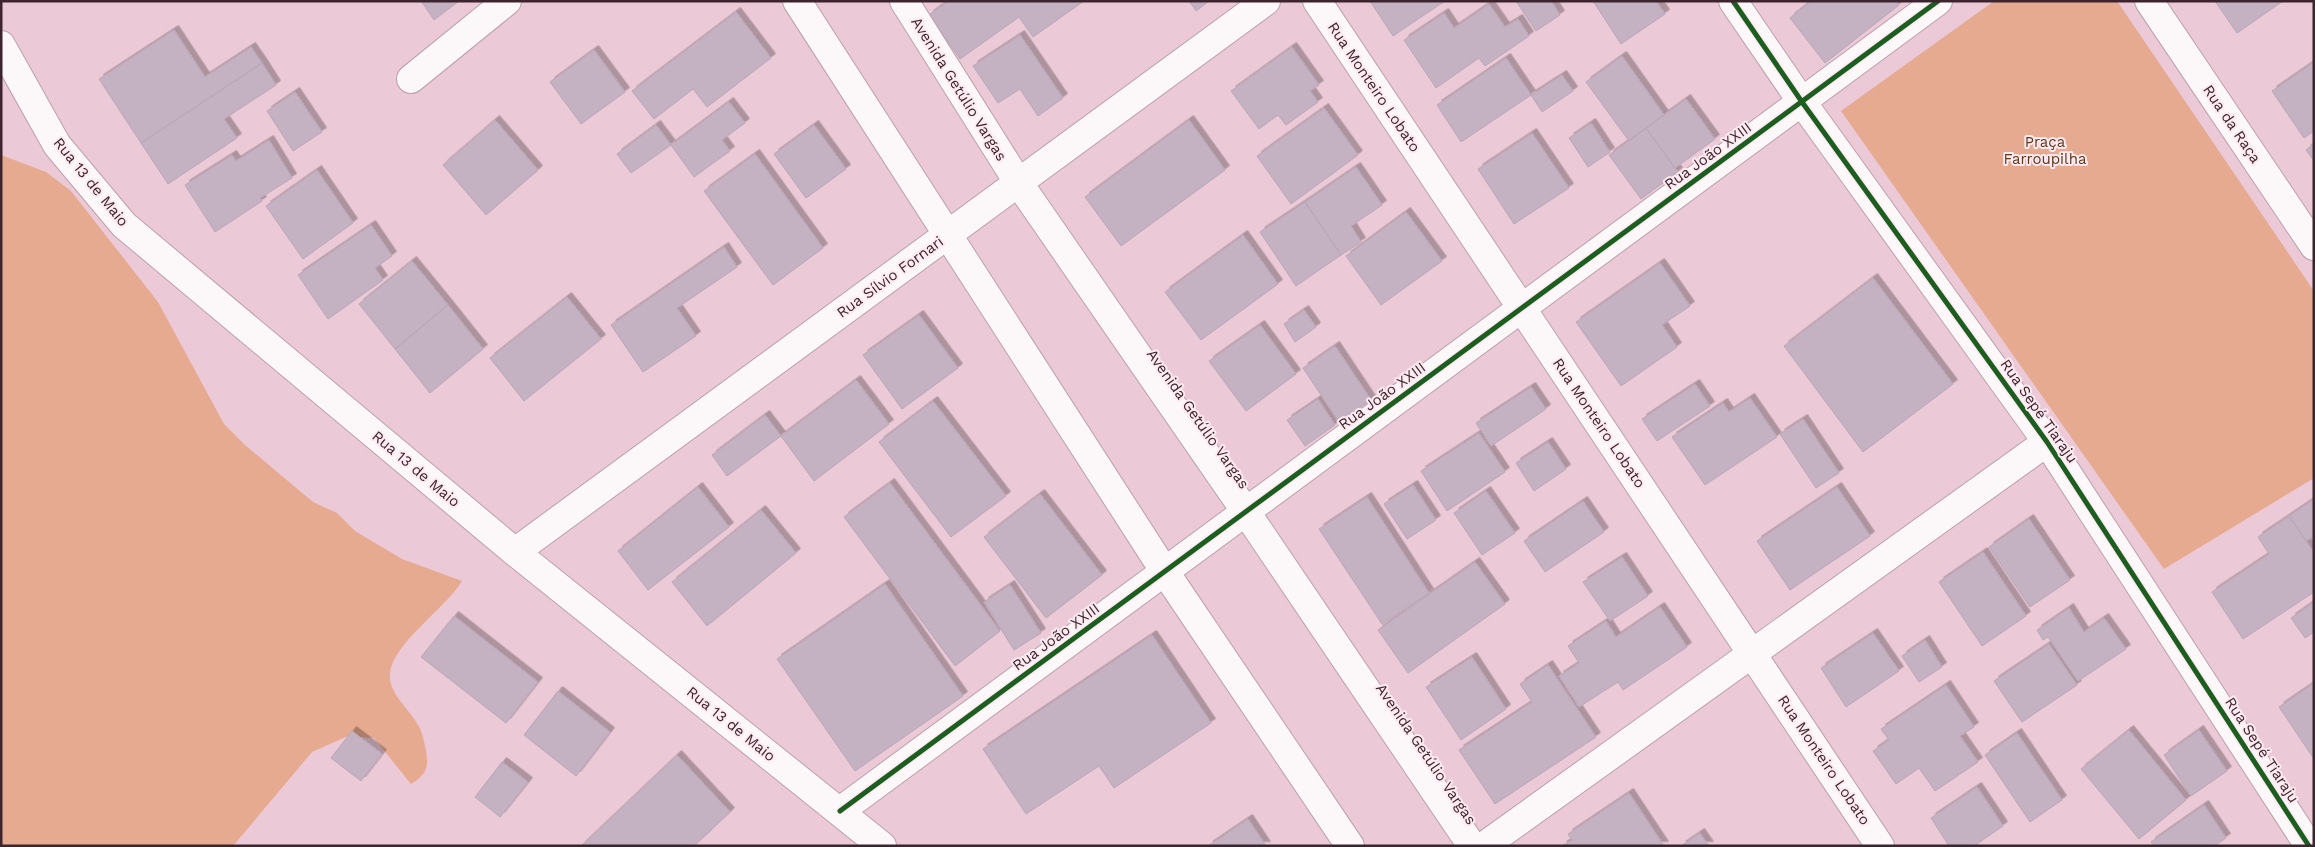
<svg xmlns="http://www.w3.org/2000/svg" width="2315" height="847" font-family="'Work Sans',sans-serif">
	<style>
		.green { fill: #e6aa90 }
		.building { fill: #c4b2c3; stroke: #b8a6b7; filter: url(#shadow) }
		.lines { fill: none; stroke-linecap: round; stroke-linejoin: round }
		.minor-casing { stroke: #bca1ac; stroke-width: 30 }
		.major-casing { stroke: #bca1ac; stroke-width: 30 }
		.minor { stroke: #fcf7f9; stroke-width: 28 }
		.major { stroke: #fcf7f9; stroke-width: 28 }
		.cycleway-casing { stroke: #feeaf1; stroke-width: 8 }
		.cycleway { stroke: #1b5e20; stroke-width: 5 }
		.labels { text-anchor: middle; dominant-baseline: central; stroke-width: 4; stroke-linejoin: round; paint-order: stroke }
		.street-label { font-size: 15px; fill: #3d242e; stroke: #feeaf1 }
		.park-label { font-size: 15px; fill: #5e371b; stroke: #feeaf1 }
	</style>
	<defs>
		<filter id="shadow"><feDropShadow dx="4.5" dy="-4.5" stdDeviation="0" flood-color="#0004"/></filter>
	</defs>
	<rect width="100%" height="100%" fill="#ecc9d6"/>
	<path class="green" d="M 1994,1 L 2117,1 L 2314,291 L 2314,478 L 2164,569 L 1841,111 Z
		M 1,155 L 46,172 L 71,191 L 158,302 L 224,424 L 245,445 L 313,502 L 337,513 L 355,531 L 402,559 L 462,581 C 446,608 393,643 390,673 C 388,694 409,708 418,725 C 423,733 424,742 426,751 C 429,768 426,775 411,784 L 374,738 L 348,736 L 312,752 L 233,846 L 1,846 Z"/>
	<path class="building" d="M 421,1 L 459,1 L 434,20 Z
		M 948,1 L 1084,1 L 1033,37 L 1019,17 L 960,59 L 929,15 Z
		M 1189,1 L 1209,1 L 1196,11 Z
		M 1370,1 L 1445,1 L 1393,36 Z
		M 1516,1 L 1551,1 L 1560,15 L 1536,31 Z
		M 1593,1 L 1656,1 L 1665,14 L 1621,44 Z
		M 1811,1 L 1896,1 L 1899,5 L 1825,63 L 1790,18 Z
		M 2215,1 L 2283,1 L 2237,33 Z
		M 1489,4 L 1505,27 L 1518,19 L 1529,36 L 1485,66 L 1479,58 L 1436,88 L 1404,40 L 1444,13 L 1454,28 Z
		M 736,12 L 771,58 L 707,107 L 693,89 L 654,119 L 632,91 Z
		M 174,30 L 205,77 L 251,47 L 262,63 L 141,143 L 99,79 Z
		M 1020,35 L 1063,98 L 1038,116 L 1020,89 L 998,103 L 973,66 Z
		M 1292,47 L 1319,85 L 1310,91 L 1318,102 L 1286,125 L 1278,115 L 1259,129 L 1231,91 Z
		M 594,50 L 625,92 L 581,124 L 550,82 Z
		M 1622,56 L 1664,115 L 1629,141 L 1586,82 Z
		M 1506,58 L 1531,95 L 1461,142 L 1437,105 Z
		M 2314,62 L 2314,131 L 2304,138 L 2272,91 Z
		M 262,63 L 276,85 L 224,119 L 237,138 L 168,184 L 141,143 Z
		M 1562,75 L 1573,91 L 1542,112 L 1531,95 Z
		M 295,92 L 322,132 L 293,151 L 267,111 Z
		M 1686,99 L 1715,139 L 1675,168 L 1646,128 Z
		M 729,102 L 745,123 L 722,140 L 730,151 L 694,177 L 671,145 Z
		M 1324,108 L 1358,155 L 1291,204 L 1257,156 Z
		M 495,120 L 538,170 L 486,215 L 443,165 Z
		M 1189,120 L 1225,170 L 1121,246 L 1085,197 Z
		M 1591,123 L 1610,152 L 1588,167 L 1569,138 Z
		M 656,125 L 671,145 L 631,173 L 617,154 Z
		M 814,125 L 846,169 L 806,198 L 774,154 Z
		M 1646,128 L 1678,172 L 1641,199 L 1609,155 Z
		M 1532,133 L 1569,188 L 1514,224 L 1478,169 Z
		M 269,140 L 292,178 L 260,198 L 262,201 L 215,232 L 185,185 L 232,155 L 236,161 Z
		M 2314,144 L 2314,161 L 2306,150 Z
		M 755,154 L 823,248 L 773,285 L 704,191 Z
		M 1356,167 L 1382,205 L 1351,226 L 1361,242 L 1341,255 L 1305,202 Z
		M 317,170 L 353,223 L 303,259 L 266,206 Z
		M 1305,202 L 1341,255 L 1296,286 L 1260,232 Z
		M 1406,212 L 1442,261 L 1381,305 L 1346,256 Z
		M 371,225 L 392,256 L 375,268 L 383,280 L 328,319 L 298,275 Z
		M 1243,235 L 1278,284 L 1201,340 L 1165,292 Z
		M 724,247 L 737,267 L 677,308 L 696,336 L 643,372 L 611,325 Z
		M 412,261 L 448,305 L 395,349 L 359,304 Z
		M 1660,263 L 1690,306 L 1662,325 L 1677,347 L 1621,386 L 1576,322 Z
		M 1873,278 L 1953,384 L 1863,452 L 1784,346 Z
		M 567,297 L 601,339 L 524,401 L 490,358 Z
		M 448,305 L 483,349 L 430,393 L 395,349 Z
		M 1304,310 L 1316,327 L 1295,342 L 1284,324 Z
		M 919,315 L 958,368 L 902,409 L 863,355 Z
		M 1260,325 L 1296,374 L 1246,411 L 1209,361 Z
		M 1335,346 L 1371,400 L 1339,422 L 1303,368 Z
		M 856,380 L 889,424 L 814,481 L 781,436 Z
		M 1695,384 L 1710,406 L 1657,441 L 1642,419 Z
		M 1531,387 L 1546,409 L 1491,446 L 1476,423 Z
		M 1750,398 L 1777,437 L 1705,485 L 1672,437 L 1723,403 L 1729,412 Z
		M 1318,399 L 1335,425 L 1305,446 L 1287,420 Z
		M 933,401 L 1006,496 L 951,537 L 879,442 Z
		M 765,415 L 781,436 L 727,476 L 712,455 Z
		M 1803,419 L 1839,473 L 1816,488 L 1780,434 Z
		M 1479,433 L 1505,472 L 1447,511 L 1421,471 Z
		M 1548,442 L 1566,469 L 1534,491 L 1516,463 Z
		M 890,483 L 1000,631 L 955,666 L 844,517 Z
		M 1413,485 L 1436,520 L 1407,539 L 1384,504 Z
		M 698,487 L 729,527 L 648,590 L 618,551 Z
		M 1837,487 L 1870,536 L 1790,590 L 1757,541 Z
		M 1486,491 L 1515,533 L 1482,555 L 1454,513 Z
		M 1040,494 L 1102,575 L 1046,618 L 984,537 Z
		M 1367,497 L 1429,593 L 1382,624 L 1319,529 Z
		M 2314,499 L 2314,536 L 2306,541 L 2289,516 Z
		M 1583,501 L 1604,532 L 1545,572 L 1524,541 Z
		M 761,510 L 796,553 L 707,626 L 672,582 Z
		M 2289,516 L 2314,553 L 2314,592 L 2243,639 L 2212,592 L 2269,554 L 2258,537 Z
		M 2029,519 L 2070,580 L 2030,607 L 1989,547 Z
		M 1983,552 L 2026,616 L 1982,646 L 1939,582 Z
		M 1622,557 L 1648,596 L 1610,621 L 1583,582 Z
		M 1475,562 L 1505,604 L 1408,673 L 1378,630 Z
		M 885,584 L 963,696 L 855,771 L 777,659 Z
		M 1010,585 L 1041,633 L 1014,650 L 984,602 Z
		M 2314,602 L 2314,632 L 2305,638 L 2291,618 Z
		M 1660,607 L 1687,647 L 1623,690 L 1618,682 L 1579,707 L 1559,676 L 1579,663 L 1568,646 L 1606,621 L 1616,637 Z
		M 2069,608 L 2084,632 L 2104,618 L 2126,649 L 2078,681 L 2048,637 L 2043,640 L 2037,630 Z
		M 454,616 L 538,682 L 506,723 L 421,657 Z
		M 1873,633 L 1899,671 L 1846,707 L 1821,668 Z
		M 1152,635 L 1211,723 L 1114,788 L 1099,766 L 1026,814 L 983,749 Z
		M 1925,640 L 1942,667 L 1919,682 L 1902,656 Z
		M 2049,644 L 2077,685 L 2022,722 L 1994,681 Z
		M 1472,657 L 1506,709 L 1461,740 L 1426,687 Z
		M 1548,665 L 1596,737 L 1495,804 L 1459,750 L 1532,702 L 1520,684 Z
		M 2314,683 L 2314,759 L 2279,707 Z
		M 1946,685 L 1974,727 L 1960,736 L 1978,762 L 1935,791 L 1919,768 L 1896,784 L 1873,751 L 1889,740 L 1881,729 Z
		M 558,691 L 610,732 L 576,776 L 524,735 Z
		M 2129,730 L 2186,800 L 2139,839 L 2081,769 Z
		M 2199,730 L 2227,771 L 2191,796 L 2164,755 Z
		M 352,731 L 382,754 L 361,781 L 331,758 Z
		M 2017,733 L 2062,800 L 2030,822 L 1985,755 Z
		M 677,755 L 730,812 L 694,846 L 581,846 Z
		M 502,762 L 528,782 L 500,817 L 475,797 Z
		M 1977,787 L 2003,826 L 1974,846 L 1949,846 L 1931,818 Z
		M 1629,793 L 1664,846 L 1562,846 L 1572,840 L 1568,834 Z
		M 2204,805 L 2226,838 L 2214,846 L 2154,846 L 2151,842 Z
		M 1248,819 L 1266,846 L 1208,846 Z
		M 1700,833 L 1709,846 L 1681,846 Z"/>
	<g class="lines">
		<g class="minor-casing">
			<path id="minor" d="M 797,1 L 1165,572 L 1350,846
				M 904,1 L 1018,182 L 1246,512 L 1472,846
				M 1317,1 L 1880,846
				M 1733,1 L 1802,102 L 2047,442 L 2309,846
				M 2149,1 L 2314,246
				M 411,79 L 507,1
				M 515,552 L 1266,1
				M 840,811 L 1938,1
				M 1484,846 L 2047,442"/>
		</g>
		<g class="major-casing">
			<path id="major" d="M 1,45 L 57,145 L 124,225 L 515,552 L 882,846"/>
		</g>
		<use href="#minor" class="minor"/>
		<use href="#major" class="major"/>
		<g class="cycleway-casing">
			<path id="cycleway" d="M 1733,1 L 1802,102 L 2047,442 L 2309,846
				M 840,811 L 1938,1"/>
		</g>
		<use href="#cycleway" class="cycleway"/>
	</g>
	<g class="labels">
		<g class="street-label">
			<text transform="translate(1374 87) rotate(56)">Rua Monteiro Lobato</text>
			<text transform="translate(959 89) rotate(58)">Avenida Getúlio Vargas</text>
			<text transform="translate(2232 124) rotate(56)">Rua da Raça</text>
			<text transform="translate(1708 156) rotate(-36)">Rua João XXIII</text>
			<text transform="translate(91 182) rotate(51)">Rua 13 de Maio</text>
			<text transform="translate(890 277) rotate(-36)">Rua Sílvio Fornari</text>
			<text transform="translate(1382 396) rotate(-36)">Rua João XXIII</text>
			<text transform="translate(2039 411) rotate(55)">Rua Sepé Tiaraju</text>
			<text transform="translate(1198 419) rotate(55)">Avenida Getúlio Vargas</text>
			<text transform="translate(1599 423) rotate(56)">Rua Monteiro Lobato</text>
			<text transform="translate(416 469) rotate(40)">Rua 13 de Maio</text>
			<text transform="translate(1056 637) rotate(-36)">Rua João XXIII</text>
			<text transform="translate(731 724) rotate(39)">Rua 13 de Maio</text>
			<text transform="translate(2262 750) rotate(57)">Rua Sepé Tiaraju</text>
			<text transform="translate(1426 754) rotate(56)">Avenida Getúlio Vargas</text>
			<text transform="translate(1824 760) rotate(56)">Rua Monteiro Lobato</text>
		</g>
		<g class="park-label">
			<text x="2045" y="142">Praça<tspan x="2045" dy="17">Farroupilha</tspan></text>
		</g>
	</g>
	<rect width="2315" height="847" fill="none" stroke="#3d242e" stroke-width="5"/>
</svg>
